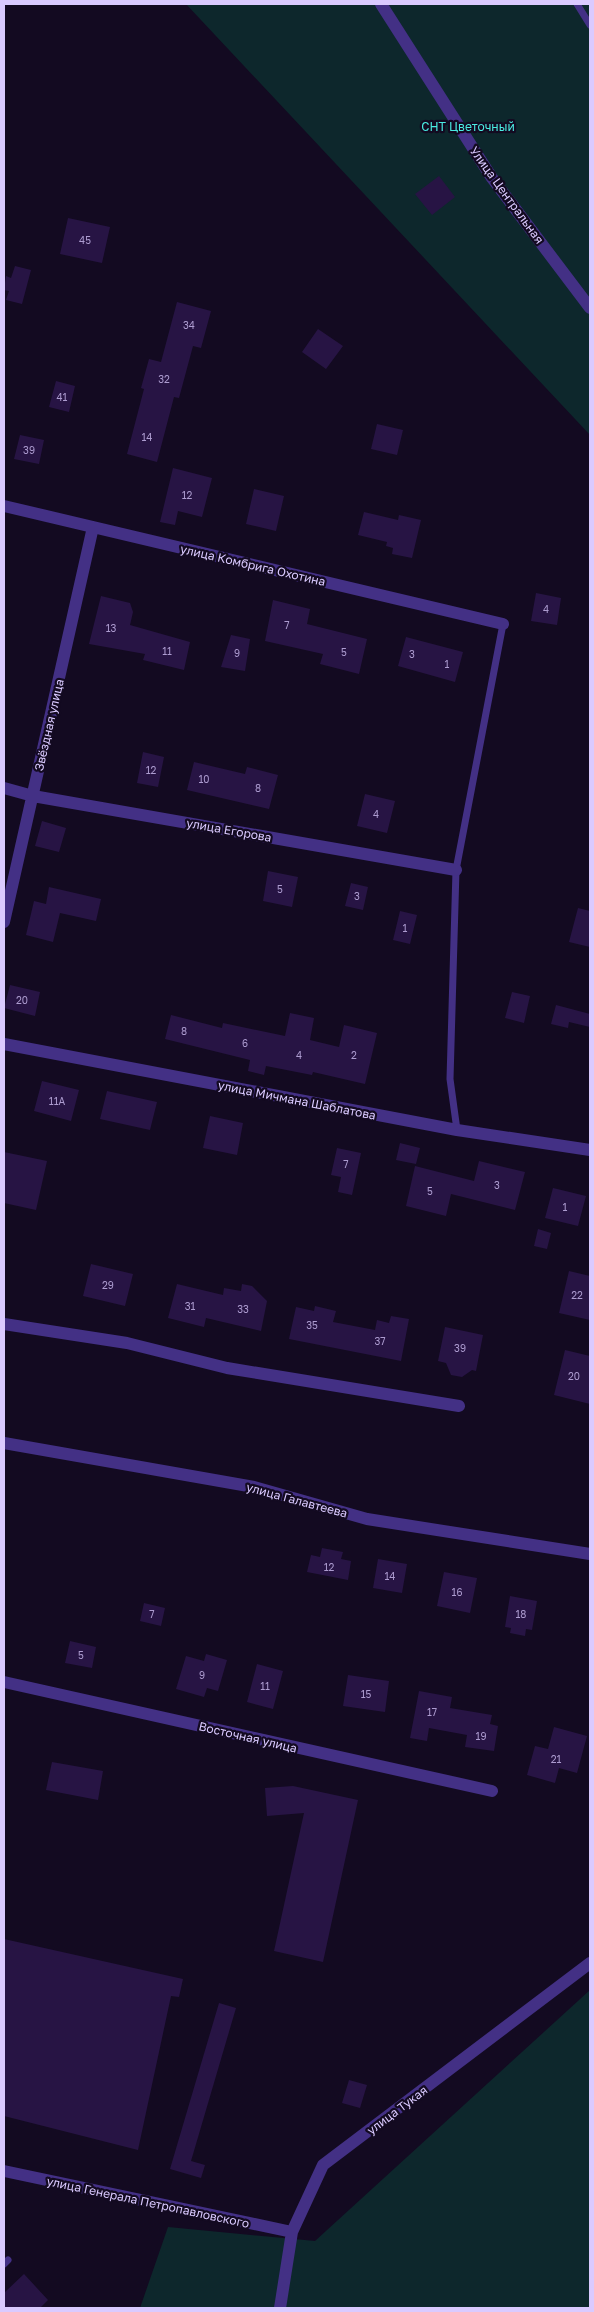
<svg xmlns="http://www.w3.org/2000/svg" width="594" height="2312" font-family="'Golos Text',sans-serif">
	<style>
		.green { fill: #0d272c }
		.building { fill: #271444 }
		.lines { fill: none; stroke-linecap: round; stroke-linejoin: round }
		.lane { stroke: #433085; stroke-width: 7 }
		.street { stroke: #433085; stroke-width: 12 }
		.labels { text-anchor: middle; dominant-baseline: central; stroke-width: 4.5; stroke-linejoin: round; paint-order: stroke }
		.number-label { font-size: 10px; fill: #ad9cd0 }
		.park-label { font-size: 12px; fill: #4aece2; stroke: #130a21 }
		.street-label { font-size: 12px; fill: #dacaff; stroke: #130a21 }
	</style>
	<rect width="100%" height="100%" fill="#130a21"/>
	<path class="green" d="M 186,4 L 590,4 L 590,435 Z
		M 590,1990 L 590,2308 L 140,2308 L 168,2227 L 315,2241 Z"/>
	<path class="building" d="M 439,176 L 455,197 L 432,215 L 415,194 Z
		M 68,218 L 110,227 L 102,263 L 60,254 Z
		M 15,266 L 31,270 L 22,304 L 6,300 L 9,291 L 4,290 L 6,276 L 11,278 Z
		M 177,302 L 211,311 L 201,348 L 193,346 L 179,398 L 174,397 L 157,462 L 127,454 L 144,389 L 141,388 L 149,359 L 161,362 Z
		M 318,329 L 343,346 L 326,369 L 302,352 Z
		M 56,381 L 75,386 L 69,412 L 49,407 Z
		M 377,424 L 403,430 L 397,455 L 371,449 Z
		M 20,435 L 44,440 L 39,464 L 14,459 Z
		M 173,468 L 212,478 L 202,517 L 178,511 L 175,525 L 160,522 Z
		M 254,489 L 284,496 L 276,531 L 246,524 Z
		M 364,512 L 398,520 L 399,515 L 421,520 L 412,558 L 392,554 L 393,548 L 386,546 L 387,542 L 358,535 Z
		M 536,593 L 561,598 L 557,625 L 531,621 Z
		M 101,596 L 130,603 L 133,612 L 130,625 L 190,642 L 184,670 L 143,660 L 145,654 L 89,644 Z
		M 273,600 L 310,609 L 307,624 L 367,639 L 359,674 L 320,664 L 323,654 L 265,641 Z
		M 231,635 L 250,639 L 245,671 L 221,667 Z
		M 406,637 L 463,652 L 455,682 L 398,666 Z
		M 143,752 L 164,757 L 158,787 L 137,783 Z
		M 194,762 L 245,774 L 247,767 L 278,775 L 269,809 L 187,790 Z
		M 365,794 L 395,801 L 387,833 L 357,826 Z
		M 42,821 L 66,828 L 59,852 L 35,846 Z
		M 268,871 L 298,877 L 292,907 L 263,901 Z
		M 351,883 L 368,887 L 363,910 L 345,906 Z
		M 49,887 L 101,899 L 96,921 L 60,913 L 53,942 L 26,935 L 34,901 L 46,904 Z
		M 578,908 L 590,911 L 590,947 L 569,942 Z
		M 400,911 L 417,915 L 410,944 L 393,940 Z
		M 10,985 L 40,992 L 35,1016 L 4,1008 Z
		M 512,992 L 530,996 L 524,1023 L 505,1018 Z
		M 556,1005 L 590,1014 L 590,1027 L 569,1022 L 568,1028 L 551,1024 Z
		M 290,1013 L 314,1018 L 310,1040 L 339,1047 L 344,1025 L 377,1033 L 365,1084 L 313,1072 L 312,1075 L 266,1066 L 264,1075 L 248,1071 L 250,1060 L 165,1039 L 171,1015 L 222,1028 L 223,1023 L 285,1036 Z
		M 42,1081 L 79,1090 L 71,1121 L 34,1111 Z
		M 107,1091 L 157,1102 L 150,1130 L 100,1119 Z
		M 210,1116 L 243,1123 L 237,1155 L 203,1148 Z
		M 400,1143 L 420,1148 L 416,1164 L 396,1160 Z
		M 337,1148 L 361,1153 L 352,1195 L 338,1192 L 341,1177 L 331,1175 Z
		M 4,1152 L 47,1161 L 36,1210 L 4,1203 Z
		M 479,1161 L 525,1172 L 515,1210 L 451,1194 L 446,1216 L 406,1206 L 415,1166 L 474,1181 Z
		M 553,1188 L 586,1196 L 578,1226 L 545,1218 Z
		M 538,1229 L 551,1233 L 547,1249 L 534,1246 Z
		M 91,1264 L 133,1274 L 125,1306 L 83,1296 Z
		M 569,1271 L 590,1276 L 590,1320 L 559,1313 Z
		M 177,1284 L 223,1295 L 224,1288 L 241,1291 L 242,1284 L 252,1286 L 267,1301 L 261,1331 L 206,1318 L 204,1327 L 168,1318 Z
		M 315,1306 L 336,1311 L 333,1322 L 375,1330 L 377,1320 L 389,1323 L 391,1316 L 409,1319 L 401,1361 L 289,1339 L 296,1307 L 314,1311 Z
		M 445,1327 L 483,1335 L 476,1371 L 472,1370 L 462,1377 L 451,1375 L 446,1363 L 438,1361 Z
		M 565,1350 L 590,1356 L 590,1404 L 554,1395 Z
		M 322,1548 L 343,1552 L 341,1559 L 351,1561 L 348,1580 L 307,1572 L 311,1555 L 320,1557 Z
		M 378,1559 L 407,1564 L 402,1593 L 373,1588 Z
		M 444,1572 L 477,1578 L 470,1613 L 437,1606 Z
		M 510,1596 L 537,1601 L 532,1630 L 526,1629 L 525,1636 L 510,1633 L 511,1628 L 505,1627 Z
		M 144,1603 L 165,1608 L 161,1626 L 140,1621 Z
		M 70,1641 L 96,1647 L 92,1668 L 65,1663 Z
		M 206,1654 L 227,1660 L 218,1691 L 207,1688 L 204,1697 L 176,1689 L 186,1656 L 204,1661 Z
		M 257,1664 L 283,1671 L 273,1709 L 247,1702 Z
		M 348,1675 L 389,1681 L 385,1712 L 343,1706 Z
		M 419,1691 L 452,1697 L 450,1708 L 492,1715 L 490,1724 L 498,1726 L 494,1751 L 465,1747 L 467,1735 L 429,1728 L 427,1741 L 410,1738 Z
		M 554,1727 L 587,1736 L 577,1773 L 559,1768 L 555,1783 L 527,1775 L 535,1746 L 548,1749 Z
		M 52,1762 L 103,1771 L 98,1800 L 46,1790 Z
		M 293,1786 L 358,1800 L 323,1962 L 274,1951 L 304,1813 L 267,1816 L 265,1788 Z
		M 4,1939 L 183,1979 L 179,1997 L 171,1996 L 138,2150 L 4,2116 Z
		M 219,2003 L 236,2008 L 191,2161 L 205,2165 L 201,2178 L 170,2169 Z
		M 349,2080 L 367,2085 L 360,2108 L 342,2103 Z
		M 24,2274 L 48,2300 L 40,2308 L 4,2308 L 4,2293 Z"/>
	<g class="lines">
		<path class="lane" d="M 577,4 L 590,25
			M 457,1130 L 450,1079 L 456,870 L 503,624
			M 4,2264 L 8,2260"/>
		<path class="street" d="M 381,4 L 492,178 L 590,308
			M 4,506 L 503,624
			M 4,788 L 33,796 L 456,870
			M 4,922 L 93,527
			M 4,1044 L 457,1130 L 590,1150
			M 4,1324 L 127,1343 L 227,1368 L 459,1406
			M 4,1443 L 254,1487 L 367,1519 L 590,1554
			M 4,1682 L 492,1791
			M 4,2171 L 292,2232
			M 280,2308 L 292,2232 L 323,2165 L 590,1963"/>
	</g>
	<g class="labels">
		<g class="number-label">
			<text x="85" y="240">45</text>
			<text x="189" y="325">34</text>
			<text x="164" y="379">32</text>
			<text x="62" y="397">41</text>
			<text x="147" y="437">14</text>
			<text x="29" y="450">39</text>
			<text x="187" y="495">12</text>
			<text x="546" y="609">4</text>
			<text x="287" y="625">7</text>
			<text x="111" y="628">13</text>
			<text x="167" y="651">11</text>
			<text x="344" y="652">5</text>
			<text x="237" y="653">9</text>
			<text x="412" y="654">3</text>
			<text x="447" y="664">1</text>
			<text x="151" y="770">12</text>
			<text x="204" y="779">10</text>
			<text x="258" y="788">8</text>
			<text x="376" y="814">4</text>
			<text x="280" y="889">5</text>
			<text x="357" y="896">3</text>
			<text x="405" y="928">1</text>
			<text x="22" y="1000">20</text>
			<text x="184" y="1031">8</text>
			<text x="245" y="1043">6</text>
			<text x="299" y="1055">4</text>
			<text x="354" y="1055">2</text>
			<text x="57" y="1101">11А</text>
			<text x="346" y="1164">7</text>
			<text x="497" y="1185">3</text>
			<text x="430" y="1191">5</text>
			<text x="565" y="1207">1</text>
			<text x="108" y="1285">29</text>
			<text x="577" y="1295">22</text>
			<text x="190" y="1306">31</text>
			<text x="243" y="1309">33</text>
			<text x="312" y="1325">35</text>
			<text x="380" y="1341">37</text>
			<text x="460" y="1348">39</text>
			<text x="574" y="1376">20</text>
			<text x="329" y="1567">12</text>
			<text x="390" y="1576">14</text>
			<text x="457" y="1592">16</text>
			<text x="152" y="1614">7</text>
			<text x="521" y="1614">18</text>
			<text x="81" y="1655">5</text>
			<text x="202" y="1675">9</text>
			<text x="265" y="1686">11</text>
			<text x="366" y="1694">15</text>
			<text x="432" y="1712">17</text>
			<text x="481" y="1736">19</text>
			<text x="556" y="1759">21</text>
		</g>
		<g class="park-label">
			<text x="468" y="126">СНТ Цветочный</text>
		</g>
		<g class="street-label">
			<text transform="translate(507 195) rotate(54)">Улица Центральная</text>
			<text transform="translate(253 565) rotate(13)">улица Комбрига Охотина</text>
			<text transform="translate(49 725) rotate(-77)">Звёздная улица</text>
			<text transform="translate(229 830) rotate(10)">улица Егорова</text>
			<text transform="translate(297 1100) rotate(11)">улица Мичмана Шаблатова</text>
			<text transform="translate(297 1500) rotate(15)">улица Галавтеева</text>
			<text transform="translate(248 1737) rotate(13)">Восточная улица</text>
			<text transform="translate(397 2110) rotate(-37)">улица Тукая</text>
			<text transform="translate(148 2202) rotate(12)">улица Генерала Петропавловского</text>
		</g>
	</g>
	<rect width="594" height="2312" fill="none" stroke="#dacaff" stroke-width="10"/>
</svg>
